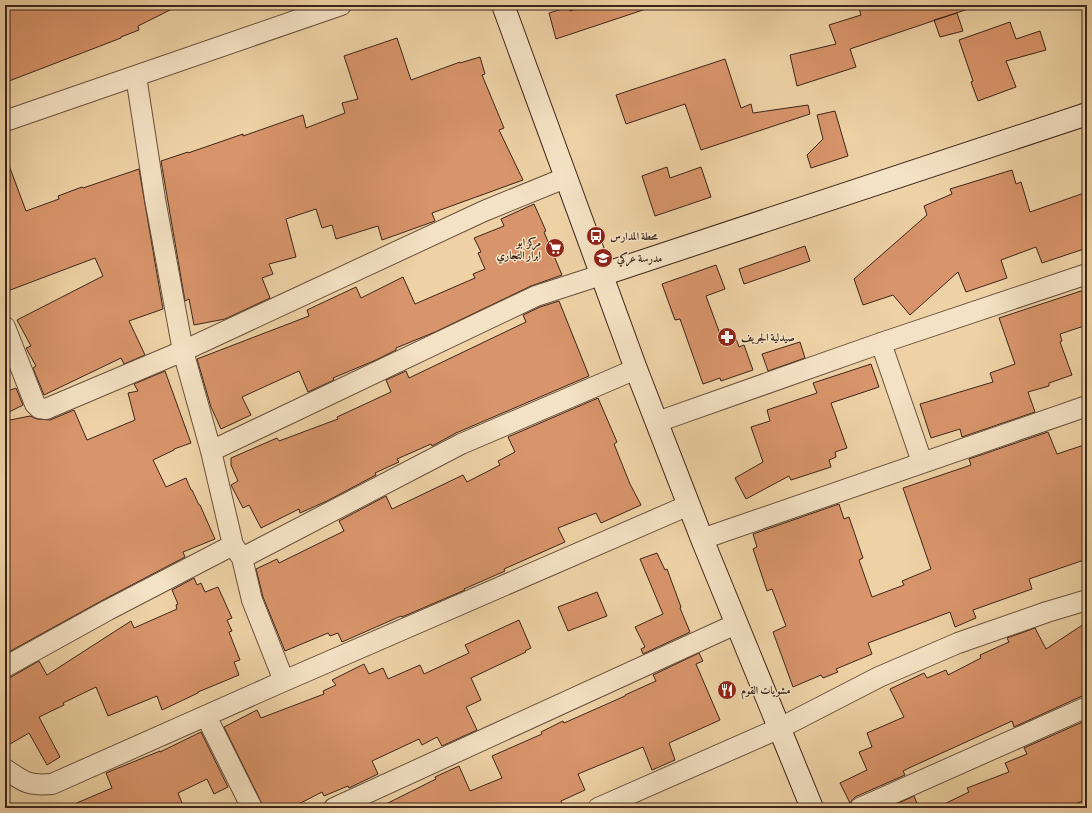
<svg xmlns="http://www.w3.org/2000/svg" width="1092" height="813" font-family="Alegreya,Amiri,serif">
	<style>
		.building { fill: #d8946a; stroke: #3c251a }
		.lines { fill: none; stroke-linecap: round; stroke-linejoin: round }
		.street-casing { stroke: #68503d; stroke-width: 22 }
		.secondary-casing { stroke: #3c251a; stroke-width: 24 }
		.street { stroke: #f4e2c4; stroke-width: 20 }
		.secondary { stroke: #f4e2c4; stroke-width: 22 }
		.labels { text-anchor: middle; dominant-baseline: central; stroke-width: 3; stroke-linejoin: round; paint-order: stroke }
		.poi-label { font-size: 11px; font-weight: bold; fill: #3c251a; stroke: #f4e2c4; text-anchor: start }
	</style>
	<rect width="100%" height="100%" fill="#eed2a5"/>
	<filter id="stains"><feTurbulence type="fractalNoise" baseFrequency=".005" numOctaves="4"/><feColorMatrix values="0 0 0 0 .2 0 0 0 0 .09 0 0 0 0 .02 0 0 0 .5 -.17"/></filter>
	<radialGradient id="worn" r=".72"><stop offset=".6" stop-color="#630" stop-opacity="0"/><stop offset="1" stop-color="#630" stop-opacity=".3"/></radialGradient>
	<path class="building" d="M 5,5 L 180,5 L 138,26 L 139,30 L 121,37 L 121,38 L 9,81 L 5,72 Z
		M 587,5 L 649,5 L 649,8 L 556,39 L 549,13 L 569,7 L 570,11 Z
		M 858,5 L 970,5 L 971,8 L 850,49 L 856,67 L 797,86 L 790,55 L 836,44 L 829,25 L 861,15 Z
		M 957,13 L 963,31 L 940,37 L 934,20 Z
		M 1010,22 L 1016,39 L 1040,31 L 1046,50 L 1006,61 L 1016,87 L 978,101 L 971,82 L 973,81 L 959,40 Z
		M 397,38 L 411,80 L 460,62 L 460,63 L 480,57 L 485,74 L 482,75 L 504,128 L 499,130 L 523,180 L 432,213 L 435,221 L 382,240 L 378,226 L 336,239 L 332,225 L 322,228 L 316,209 L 286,219 L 296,257 L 269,264 L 273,274 L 262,278 L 270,298 L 225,319 L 194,325 L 189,299 L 185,301 L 161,161 L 188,152 L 188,153 L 243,134 L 243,136 L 303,115 L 306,128 L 345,113 L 342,103 L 358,99 L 344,56 Z
		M 725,59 L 741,108 L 751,104 L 753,113 L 808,105 L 810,114 L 701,150 L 685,104 L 626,124 L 616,95 Z
		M 835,111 L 848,156 L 811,168 L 807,155 L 823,139 L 817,115 Z
		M 5,160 L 7,160 L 26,211 L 59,199 L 58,196 L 82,187 L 83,188 L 139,169 L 163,309 L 129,321 L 145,355 L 124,364 L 121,358 L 44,395 L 33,368 L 36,366 L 26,348 L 31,346 L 17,320 L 103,276 L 95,258 L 5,292 Z
		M 667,167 L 670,178 L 701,167 L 711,197 L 655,216 L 642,176 Z
		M 1012,170 L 1016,184 L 1021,182 L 1030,212 L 1087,192 L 1087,248 L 1042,263 L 1036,247 L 1001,260 L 1007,278 L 966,292 L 958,272 L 910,315 L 893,295 L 863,305 L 854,279 L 927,215 L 924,206 L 952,194 L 950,189 Z
		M 534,204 L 546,231 L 544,232 L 562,275 L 531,286 L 435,332 L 396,348 L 396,350 L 376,360 L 333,378 L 334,380 L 308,392 L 299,371 L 242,397 L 251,415 L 221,429 L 211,407 L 197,359 L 309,316 L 307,310 L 356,287 L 361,298 L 403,277 L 415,304 L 475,278 L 473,274 L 485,269 L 478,253 L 481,252 L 474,238 L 504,226 L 501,219 Z
		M 805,246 L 810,261 L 744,284 L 739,269 Z
		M 716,265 L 725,289 L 706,296 L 720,334 L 733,330 L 739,347 L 744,345 L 753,370 L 721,381 L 720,378 L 703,384 L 680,319 L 675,320 L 662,284 Z
		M 1087,289 L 1087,325 L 1060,334 L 1062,341 L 1060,342 L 1072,375 L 1049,383 L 1049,386 L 1028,392 L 1035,412 L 962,437 L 960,429 L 931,438 L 920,404 L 993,382 L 990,373 L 1015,364 L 999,318 Z
		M 559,301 L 589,376 L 456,433 L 432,446 L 431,444 L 397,459 L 399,462 L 375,473 L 376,475 L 327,501 L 300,513 L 299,509 L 261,528 L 249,505 L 243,508 L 231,485 L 238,481 L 231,465 L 231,458 L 277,438 L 279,441 L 338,419 L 337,417 L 391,392 L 386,380 L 406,371 L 409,378 L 526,322 L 523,315 L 540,307 Z
		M 800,342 L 805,358 L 768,371 L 762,354 Z
		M 871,364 L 879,387 L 831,403 L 847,448 L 835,452 L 836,457 L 829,460 L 831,467 L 791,480 L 789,476 L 746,499 L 735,478 L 763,462 L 751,427 L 770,421 L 767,410 L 817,393 L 813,383 Z
		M 165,371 L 191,443 L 174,449 L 174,450 L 153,460 L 166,487 L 186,478 L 191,490 L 192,490 L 199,505 L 200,505 L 215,539 L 183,552 L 185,557 L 103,600 L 5,654 L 5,421 L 30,416 L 37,419 L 50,420 L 74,410 L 87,440 L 135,420 L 128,393 L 138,391 L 134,384 Z
		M 16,388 L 23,405 L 5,414 L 5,392 Z
		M 598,398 L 617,442 L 614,444 L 630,484 L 641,505 L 601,523 L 596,513 L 558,528 L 565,542 L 504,569 L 505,571 L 464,589 L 465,590 L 402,617 L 401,616 L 342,642 L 338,633 L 330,636 L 328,633 L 285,651 L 263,597 L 256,569 L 277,559 L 279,563 L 344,531 L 339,521 L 386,496 L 392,509 L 463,475 L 467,482 L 500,465 L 498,461 L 515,452 L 508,437 Z
		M 1048,432 L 1057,454 L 1087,444 L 1087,559 L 1029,579 L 1032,589 L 973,610 L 976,618 L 955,627 L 950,612 L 929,620 L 868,643 L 872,654 L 836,669 L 838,672 L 823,678 L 821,675 L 793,687 L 773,632 L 786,626 L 772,589 L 767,591 L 753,549 L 757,547 L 753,534 L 839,504 L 844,519 L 849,517 L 863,558 L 859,560 L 872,597 L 904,585 L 902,581 L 931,569 L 903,488 L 971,465 L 969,459 Z
		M 657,553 L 665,570 L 667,569 L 681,607 L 680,608 L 690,632 L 643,654 L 641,649 L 645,647 L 635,627 L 663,614 L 640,559 Z
		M 194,578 L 197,585 L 201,583 L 205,592 L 218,587 L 232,618 L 227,620 L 232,631 L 229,632 L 240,660 L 234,662 L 239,675 L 198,692 L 198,693 L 162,710 L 157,696 L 108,716 L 96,687 L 63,703 L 64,705 L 39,717 L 60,757 L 47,765 L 29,733 L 5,747 L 5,678 L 11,677 L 39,661 L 47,675 L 131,621 L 134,628 L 177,609 L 176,605 L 178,604 L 172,590 Z
		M 597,592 L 607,616 L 568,631 L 558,607 Z
		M 519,620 L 531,648 L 525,651 L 526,652 L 471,678 L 481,700 L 466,707 L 477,730 L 442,746 L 437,737 L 422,745 L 419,739 L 372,761 L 378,774 L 349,788 L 348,786 L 324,796 L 322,792 L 291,808 L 264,808 L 224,727 L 257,710 L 261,718 L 324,694 L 323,691 L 336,685 L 332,680 L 364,664 L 369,674 L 383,668 L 388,679 L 420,665 L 424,674 L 469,653 L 465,645 Z
		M 1087,622 L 1087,696 L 1082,696 L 1014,727 L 1012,721 L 909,768 L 903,771 L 905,775 L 855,797 L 850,803 L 840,783 L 867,770 L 859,752 L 872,747 L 867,733 L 904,717 L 890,689 L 924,673 L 927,678 L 946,670 L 948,675 L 981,658 L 980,655 L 1009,642 L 1007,638 L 1035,628 L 1046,649 Z
		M 699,653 L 703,661 L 696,664 L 720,720 L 669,743 L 675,760 L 652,770 L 643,747 L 578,774 L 585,790 L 561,801 L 564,808 L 378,808 L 436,779 L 435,777 L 459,766 L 470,791 L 502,778 L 492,756 L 542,734 L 541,732 L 563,721 L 564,723 L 625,696 L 625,695 L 656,681 L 653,675 Z
		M 1087,720 L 1087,799 L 1066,808 L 936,808 L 969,792 L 967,788 L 1009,772 L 1005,763 L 1027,754 L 1024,748 Z
		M 201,732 L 228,787 L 214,794 L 207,779 L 178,793 L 182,803 L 171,808 L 65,808 L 112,788 L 106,773 L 160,751 L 160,752 Z
		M 914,796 L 919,808 L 888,808 Z"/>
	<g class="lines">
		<g class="street-casing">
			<path id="street" d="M 136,76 L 155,199 L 183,351 L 211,451 L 233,545 L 242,558 L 252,600 L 284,681
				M 5,121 L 341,5
				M 5,327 L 35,404 L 39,408 L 46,409 L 183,351 L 484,211 L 565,178
				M 881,343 L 922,462
				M 657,422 L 881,343 L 1087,274
				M 211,451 L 536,296 L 601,275
				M 702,539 L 1087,406
				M 242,558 L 461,444 L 636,369
				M 5,667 L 108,610 L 233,545
				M 206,716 L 252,808
				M 5,769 C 24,782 28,786 52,784 L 284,681 L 689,505
				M 334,808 L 736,624
				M 598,808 L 780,728 L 879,677 L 958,643 L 1047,612 L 1087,600
				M 860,808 L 1087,707"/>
		</g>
		<g class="secondary-casing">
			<path id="secondary" d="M 503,5 L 636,369 L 702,539 L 812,808
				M 601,275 L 1087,114"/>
		</g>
		<use href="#street" class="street"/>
		<use href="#secondary" class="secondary"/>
	</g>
	<defs>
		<g id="bus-disc" transform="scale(1)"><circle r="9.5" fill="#8f2418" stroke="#f4e2c4"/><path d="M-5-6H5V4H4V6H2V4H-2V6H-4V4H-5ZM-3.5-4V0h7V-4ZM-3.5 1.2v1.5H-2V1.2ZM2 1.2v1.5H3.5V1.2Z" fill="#fff"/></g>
		<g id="supermarket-disc" transform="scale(1)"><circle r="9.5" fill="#8f2418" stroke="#f4e2c4"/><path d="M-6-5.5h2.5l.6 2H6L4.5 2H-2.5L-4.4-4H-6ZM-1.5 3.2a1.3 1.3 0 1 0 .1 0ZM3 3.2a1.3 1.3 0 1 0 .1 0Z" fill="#fff"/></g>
		<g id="school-disc" transform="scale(1)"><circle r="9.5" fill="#8f2418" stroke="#f4e2c4"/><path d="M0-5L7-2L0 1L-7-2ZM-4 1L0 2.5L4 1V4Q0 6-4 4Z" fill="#fff"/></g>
		<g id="pharmacy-disc" transform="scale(1)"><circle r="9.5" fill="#8f2418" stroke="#f4e2c4"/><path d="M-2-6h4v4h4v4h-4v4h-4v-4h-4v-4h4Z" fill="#fff"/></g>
		<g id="restaurant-disc" transform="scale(1)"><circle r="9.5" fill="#8f2418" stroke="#f4e2c4"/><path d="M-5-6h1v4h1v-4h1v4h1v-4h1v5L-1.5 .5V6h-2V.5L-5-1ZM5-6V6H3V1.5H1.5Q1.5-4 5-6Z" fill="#fff"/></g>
	</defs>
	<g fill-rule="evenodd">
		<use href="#bus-disc" x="596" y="236"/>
		<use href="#supermarket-disc" x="555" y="248"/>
		<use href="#school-disc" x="603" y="258"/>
		<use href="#pharmacy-disc" x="727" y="337"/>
		<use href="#restaurant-disc" x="727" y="690"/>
	</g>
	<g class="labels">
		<g class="poi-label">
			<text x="610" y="236">محطة المدارس</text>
			<text x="541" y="242" text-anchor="end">مركز ابو<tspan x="541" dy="13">ابرار التجاري</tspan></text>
			<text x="617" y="258">مدرسة عركي</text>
			<text x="741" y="337">صيدلية الجريف</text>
			<text x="741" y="690">مشويات القوم</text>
		</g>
	</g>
	<rect width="1092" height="813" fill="none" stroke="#eed2a5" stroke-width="20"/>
	<rect x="6" y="6" width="1080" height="801" fill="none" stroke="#3c251a" stroke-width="2"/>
	<rect x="10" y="10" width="1072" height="793" fill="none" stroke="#3c251a"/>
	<rect width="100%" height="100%" filter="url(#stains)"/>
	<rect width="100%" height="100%" fill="url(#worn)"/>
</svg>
